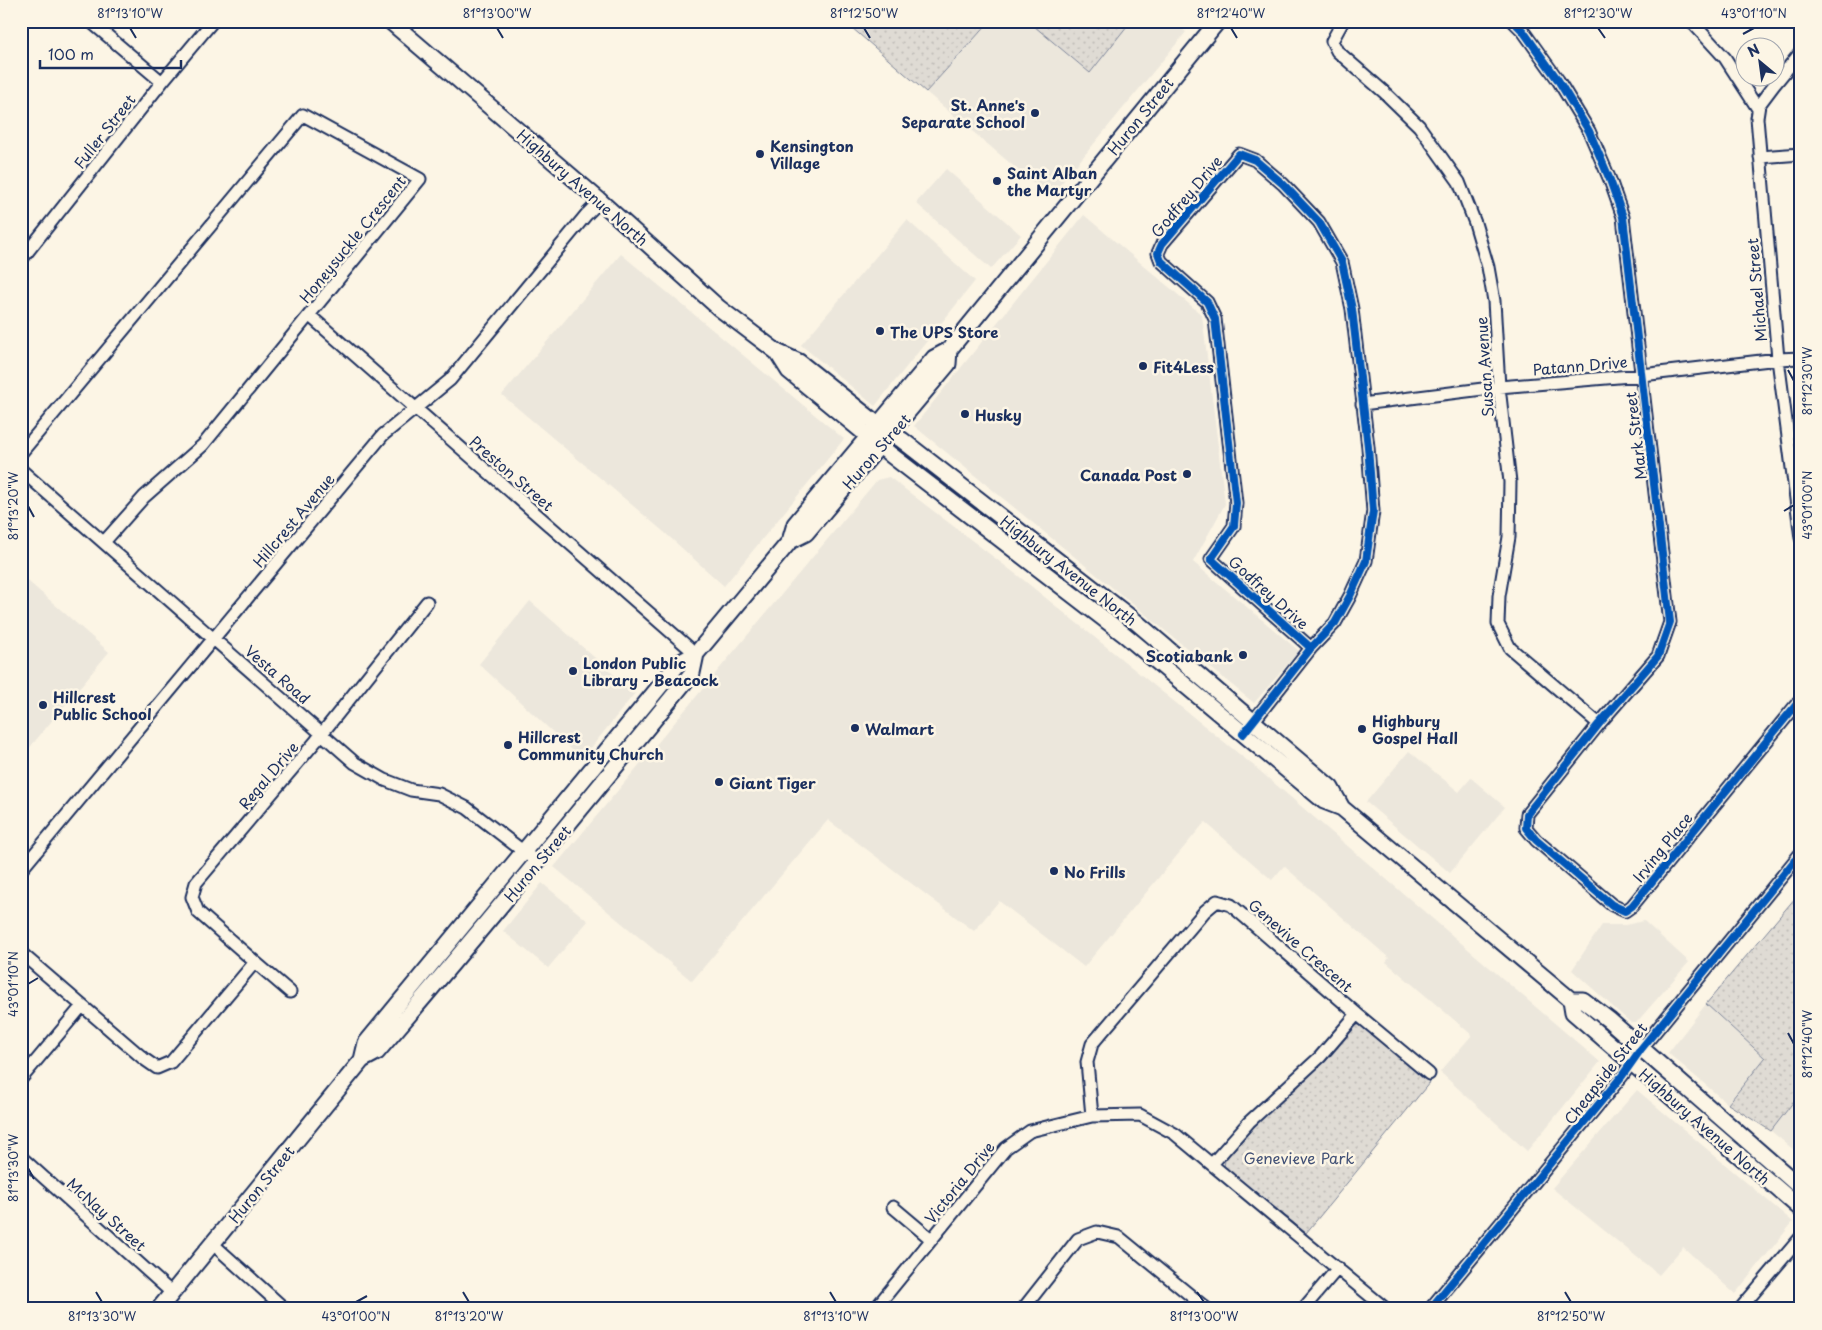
<svg xmlns="http://www.w3.org/2000/svg" width="1822" height="1330" font-family="'Playpen Sans',sans-serif">
	<style>
		.built { fill: #ece7dc }
		.green { fill: url(#green-dots); stroke: #7d8599 }
		.lines { fill: none; stroke-linecap: round; stroke-linejoin: round }
		.minor-casing { stroke: #1b2f5e; stroke-width: 15 }
		.major-casing { stroke: #1b2f5e; stroke-width: 19 }
		.minor { stroke: #fcf5e5; stroke-width: 11 }
		.major { stroke: #fcf5e5; stroke-width: 15 }
		.cycleway-casing { stroke: #fcf5e5; stroke-width: 11 }
		.cycleway { stroke: #0057b8; stroke-width: 8 }
		.ticks { fill: none; stroke: #1b2f5e; stroke-width: 2 }
		.poi-dot { fill: #1b2f5e; stroke: #fcf5e5; stroke-width: 2 }
		.labels { text-anchor: middle; dominant-baseline: central; stroke-width: 5; stroke-linejoin: round; paint-order: stroke }
		.poi-label { font-size: 15px; font-weight: bold; fill: #1b2f5e; stroke: #fcf5e5; text-anchor: start }
		.street-label { font-size: 15px; fill: #1b2f5e; stroke: #fcf5e5 }
		.park-label { font-size: 15px; fill: #425176; stroke: #fcf5e5 }
		.neatline { fill: none; stroke: #1b2f5e; stroke-width: 2 }
		.ticks-label { font-size: 12px; text-anchor: middle; fill: #1b2f5e }
	</style>
	<defs>
		<pattern id="green-dots" width="8" height="8" patternUnits="userSpaceOnUse" patternTransform="scale(1.25)"><rect width="8" height="8" fill="#dfdbd4"/><path d="M2 2h.1M6 6h.1" fill="none" stroke="#bfbcb8" stroke-width="1.8" stroke-linecap="round"/></pattern>
	</defs>
	<rect width="100%" height="100%" fill="#fcf5e5"/>
	<filter id="ink" filterUnits="userSpaceOnUse"><feTurbulence type="fractalNoise" baseFrequency=".02" numOctaves="2"/><feDisplacementMap in="SourceGraphic" scale="10" xChannelSelector="R" yChannelSelector="G"/><feConvolveMatrix kernelMatrix="1 2 1 2 8 2 1 2 1" color-interpolation-filters="sRGB"/></filter>
	<g filter="url(#ink)">
		<path class="built" d="M 990,21 L 1028,21 L 1090,73 L 1131,21 L 1172,21 L 1186,32 L 1050,197 L 926,92 Z
			M 946,169 L 1021,235 L 991,269 L 916,203 Z
			M 1084,215 L 1202,315 L 1225,504 L 1193,562 L 1299,651 L 1254,703 L 914,426 Z
			M 907,220 L 975,281 L 875,406 L 801,345 Z
			M 621,254 L 844,439 L 724,586 L 664,532 L 502,395 Z
			M 889,477 L 1021,578 L 1254,766 L 1600,1062 L 1527,1151 L 1440,1072 L 1472,1035 L 1386,962 L 1389,958 L 1284,866 L 1272,880 L 1205,822 L 1084,967 L 999,901 L 974,931 L 828,820 L 692,981 L 554,867 L 877,480 Z
			M 21,575 L 109,652 L 21,758 Z
			M 530,601 L 635,693 L 582,759 L 479,664 Z
			M 1409,751 L 1459,792 L 1471,778 L 1505,807 L 1450,873 L 1366,802 Z
			M 542,883 L 588,921 L 548,968 L 503,931 Z
			M 1644,921 L 1689,962 L 1636,1023 L 1631,1023 L 1572,970 L 1602,925 L 1625,925 Z
			M 1706,1004 L 1765,1058 L 1728,1104 L 1668,1053 Z
			M 1637,1090 L 1793,1222 L 1735,1294 L 1683,1247 L 1659,1275 L 1552,1188 Z
			M 1801,1092 L 1801,1156 L 1771,1131 Z"/>
		<path class="green" d="M 844,21 L 990,21 L 926,92 Z
			M 1028,21 L 1131,21 L 1090,73 Z
			M 1801,891 L 1801,1092 L 1771,1131 L 1728,1104 L 1765,1058 L 1706,1004 Z
			M 1362,1024 L 1430,1082 L 1306,1233 L 1224,1167 L 1225,1160 L 1259,1121 L 1326,1060 L 1355,1026 Z"/>
		<g class="lines">
			<g class="minor-casing">
				<path id="minor" d="M 90,21 L 162,82
					M 1343,21 L 1332,41 L 1337,51 L 1384,92 L 1419,126 L 1459,182 L 1475,223 L 1488,267 L 1494,301 L 1499,387 L 1510,482 L 1509,537 L 1499,596 L 1498,624 L 1510,648 L 1599,724
					M 1513,21 L 1523,31 L 1558,80 L 1589,131 L 1610,180 L 1623,217 L 1670,622 L 1658,656 L 1599,724 L 1527,814 L 1526,828 L 1536,840 L 1612,905 L 1625,911 L 1632,906 L 1801,699
					M 1691,21 L 1725,58 L 1758,109
					M 1801,52 L 1774,85 L 1759,105 L 1757,118 L 1778,359 L 1801,538
					M 1760,157 L 1801,154
					M 21,260 L 162,82 L 213,21
					M 309,315 L 696,654
					M 1362,404 L 1499,387 L 1642,375 L 1778,359 L 1801,358
					M 21,453 L 303,115 L 420,179 L 203,445 L 144,497 L 104,542
					M 21,470 L 355,763 L 385,780 L 411,790 L 439,794 L 467,808 L 537,862
					M 1249,727 L 1311,648 L 1335,623 L 1350,596 L 1366,561 L 1373,511 L 1368,447 L 1352,309 L 1342,262 L 1319,222 L 1283,184 L 1255,160 L 1239,154 L 1162,244 L 1158,253 L 1161,261 L 1207,302 L 1215,319 L 1236,503 L 1234,526 L 1211,559 L 1311,648
					M 21,870 L 383,435 L 450,380 L 586,215 L 600,201
					M 21,953 L 144,1059 L 157,1068 L 171,1062 L 255,962 L 198,912 L 192,897 L 196,883 L 316,741 L 427,602
					M 255,962 L 290,992
					M 1357,1014 L 1429,1074
					M 21,1079 L 82,1006
					M 1092,1116 L 1087,1062 L 1092,1044 L 1205,911 L 1217,901 L 1231,905 L 1357,1014 L 1320,1057 L 1249,1122 L 1212,1164
					M 21,1157 L 172,1293
					M 893,1207 L 931,1239
					M 213,1244 L 285,1309
					M 875,1309 L 1006,1148 L 1030,1131 L 1092,1116 L 1140,1115 L 1175,1134 L 1386,1309
					M 1023,1309 L 1078,1239 L 1097,1232 L 1119,1237 L 1207,1309
					M 1303,1309 L 1338,1268
					M 1430,1309 L 1622,1076 L 1641,1049 L 1801,853
					M 1740,1309 L 1801,1237"/>
			</g>
			<g class="major-casing">
				<path id="major" d="M 390,21 L 600,201 L 719,308 L 777,352 L 799,362 L 877,424 L 902,440 L 1135,621 L 1331,788 L 1342,808
					M 777,352 L 789,371 L 891,455 L 1125,635 L 1324,801 L 1342,808 L 1571,1000 L 1583,1000 L 1609,1020 L 1801,1188
					M 790,541 L 806,533 L 948,364 L 949,350
					M 1571,1000 L 1573,1012 L 1801,1209
					M 362,1060 L 377,1052 C 484,928 588,800 692,673 L 696,654
					M 159,1309 L 362,1060 L 366,1043 L 679,663 L 696,654 L 790,541 L 795,524 L 934,358 L 949,350 L 1218,21"/>
			</g>
			<use href="#minor" class="minor"/>
			<use href="#major" class="major"/>
			<g class="cycleway-casing">
				<path id="cycleway" d="M 1513,21 L 1523,31 L 1558,80 L 1589,131 L 1610,180 L 1623,217 L 1670,622 L 1658,656 L 1599,724 L 1527,814 L 1526,828 L 1536,840 L 1612,905 L 1625,911 L 1632,906 L 1801,699
					M 1243,734 L 1311,648 L 1335,623 L 1350,596 L 1366,561 L 1373,511 L 1368,447 L 1352,309 L 1342,262 L 1319,222 L 1283,184 L 1255,160 L 1239,154 L 1162,244 L 1158,253 L 1161,261 L 1207,302 L 1215,319 L 1236,503 L 1234,526 L 1211,559 L 1311,648
					M 1430,1309 L 1622,1076 L 1641,1049 L 1801,853"/>
			</g>
			<use href="#cycleway" class="cycleway"/>
		</g>
	</g>
	<path class="ticks" d="M 130,28 L 136,38M 497,28 L 503,38M 864,28 L 870,38M 1231,28 L 1237,38M 1598,28 L 1605,38M 1743,34 L 1754,28M 1788,370 L 1794,381M 28,506 L 34,517M 1784,511 L 1794,505M 28,984 L 38,978M 1788,1033 L 1794,1044M 28,1168 L 34,1179M 96,1292 L 102,1302M 463,1292 L 469,1302M 830,1292 L 836,1302M 1197,1292 L 1204,1302M 1565,1292 L 1571,1302M 356,1302 L 367,1296"/>
	<g class="poi-dot">
		<circle cx="1035" cy="113" r="5"/>
		<circle cx="760" cy="154" r="5"/>
		<circle cx="997" cy="181" r="5"/>
		<circle cx="880" cy="331" r="5"/>
		<circle cx="1143" cy="366" r="5"/>
		<circle cx="965" cy="414" r="5"/>
		<circle cx="1187" cy="474" r="5"/>
		<circle cx="1243" cy="655" r="5"/>
		<circle cx="573" cy="671" r="5"/>
		<circle cx="43" cy="705" r="5"/>
		<circle cx="855" cy="728" r="5"/>
		<circle cx="1362" cy="729" r="5"/>
		<circle cx="508" cy="745" r="5"/>
		<circle cx="719" cy="782" r="5"/>
		<circle cx="1054" cy="871" r="5"/>
	</g>
	<g class="labels">
		<g class="poi-label">
			<text x="1025" y="104" text-anchor="end">St. Anne's<tspan x="1025" dy="17">Separate School</tspan></text>
			<text x="770" y="145">Kensington<tspan x="770" dy="17">Village</tspan></text>
			<text x="1007" y="172">Saint Alban<tspan x="1007" dy="17">the Martyr</tspan></text>
			<text x="890" y="331">The UPS Store</text>
			<text x="1153" y="366">Fit4Less</text>
			<text x="975" y="414">Husky</text>
			<text x="1177" y="474" text-anchor="end">Canada Post</text>
			<text x="1233" y="655" text-anchor="end">Scotiabank</text>
			<text x="583" y="662">London Public<tspan x="583" dy="17">Library - Beacock</tspan></text>
			<text x="53" y="696">Hillcrest<tspan x="53" dy="17">Public School</tspan></text>
			<text x="1372" y="720">Highbury<tspan x="1372" dy="17">Gospel Hall</tspan></text>
			<text x="865" y="728">Walmart</text>
			<text x="518" y="736">Hillcrest<tspan x="518" dy="17">Community Church</tspan></text>
			<text x="729" y="782">Giant Tiger</text>
			<text x="1064" y="871">No Frills</text>
		</g>
		<g class="street-label">
			<text transform="translate(1140 116) rotate(-51)">Huron Street</text>
			<text transform="translate(104 131) rotate(-52)">Fuller Street</text>
			<text transform="translate(583 187) rotate(41)">Highbury Avenue North</text>
			<text transform="translate(1186 196) rotate(-50)">Godfrey Drive</text>
			<text transform="translate(352 239) rotate(-51)">Honeysuckle Crescent</text>
			<text transform="translate(1756 290) rotate(-95)">Michael Street</text>
			<text transform="translate(1580 365) rotate(-5)">Patann Drive</text>
			<text transform="translate(1484 367) rotate(-94)">Susan Avenue</text>
			<text transform="translate(1635 436) rotate(-97)">Mark Street</text>
			<text transform="translate(876 451) rotate(-49)">Huron Street</text>
			<text transform="translate(512 473) rotate(41)">Preston Street</text>
			<text transform="translate(293 520) rotate(-50)">Hillcrest Avenue</text>
			<text transform="translate(1069 570) rotate(38)">Highbury Avenue North</text>
			<text transform="translate(1269 592) rotate(42)">Godfrey Drive</text>
			<text transform="translate(278 674) rotate(41)">Vesta Road</text>
			<text transform="translate(268 775) rotate(-50)">Regal Drive</text>
			<text transform="translate(1662 847) rotate(-51)">Irving Place</text>
			<text transform="translate(537 863) rotate(-50)">Huron Street</text>
			<text transform="translate(1301 945) rotate(41)">Genevive Crescent</text>
			<text transform="translate(1605 1073) rotate(-52)">Cheapside Street</text>
			<text transform="translate(1705 1126) rotate(41)">Highbury Avenue North</text>
			<text transform="translate(959 1182) rotate(-51)">Victoria Drive</text>
			<text transform="translate(261 1184) rotate(-51)">Huron Street</text>
			<text transform="translate(107 1214) rotate(42)">McNay Street</text>
		</g>
		<g class="park-label">
			<text x="1299" y="1157">Genevieve Park</text>
		</g>
	</g>
	<rect width="1822" height="1330" fill="none" stroke="#fcf5e5" stroke-width="55"/>
	<g transform="translate(1760 62) rotate(331)"><circle r="24" fill="#fcf5e5" stroke="#a2a6af"/>
	<path d="M0-4L9 19L0 12L-9 19Z" fill="#1b2f5e"/>
	<text y="-8" font-size="14" font-weight="bold" text-anchor="middle" fill="#1b2f5e">N</text>
	</g>
	<path d="M40 60v8h141v-8" fill="none" stroke="#1b2f5e" stroke-width="2.5"/>
	<text x="48" y="60" font-size="15" fill="#1b2f5e" stroke="#fcf5e5" stroke-width="4" paint-order="stroke">100 m</text>
	<rect x="28" y="28" width="1766" height="1274" class="neatline"/>
	<g class="ticks-label">
		<text x="130" y="18">81°13'10"W</text>
		<text x="497" y="18">81°13'00"W</text>
		<text x="864" y="18">81°12'50"W</text>
		<text x="1231" y="18">81°12'40"W</text>
		<text x="1598" y="18">81°12'30"W</text>
		<text x="1754" y="18">43°01'10"N</text>
		<text transform="translate(1808 381) rotate(-90)" y="4">81°12'30"W</text>
		<text transform="translate(1808 505) rotate(-90)" y="4">43°01'00"N</text>
		<text transform="translate(14 506) rotate(-90)" y="4">81°13'20"W</text>
		<text transform="translate(14 984) rotate(-90)" y="4">43°01'10"N</text>
		<text transform="translate(1808 1044) rotate(-90)" y="4">81°12'40"W</text>
		<text transform="translate(14 1168) rotate(-90)" y="4">81°13'30"W</text>
		<text x="102" y="1321">81°13'30"W</text>
		<text x="356" y="1321">43°01'00"N</text>
		<text x="469" y="1321">81°13'20"W</text>
		<text x="836" y="1321">81°13'10"W</text>
		<text x="1204" y="1321">81°13'00"W</text>
		<text x="1571" y="1321">81°12'50"W</text>
	</g>
</svg>
